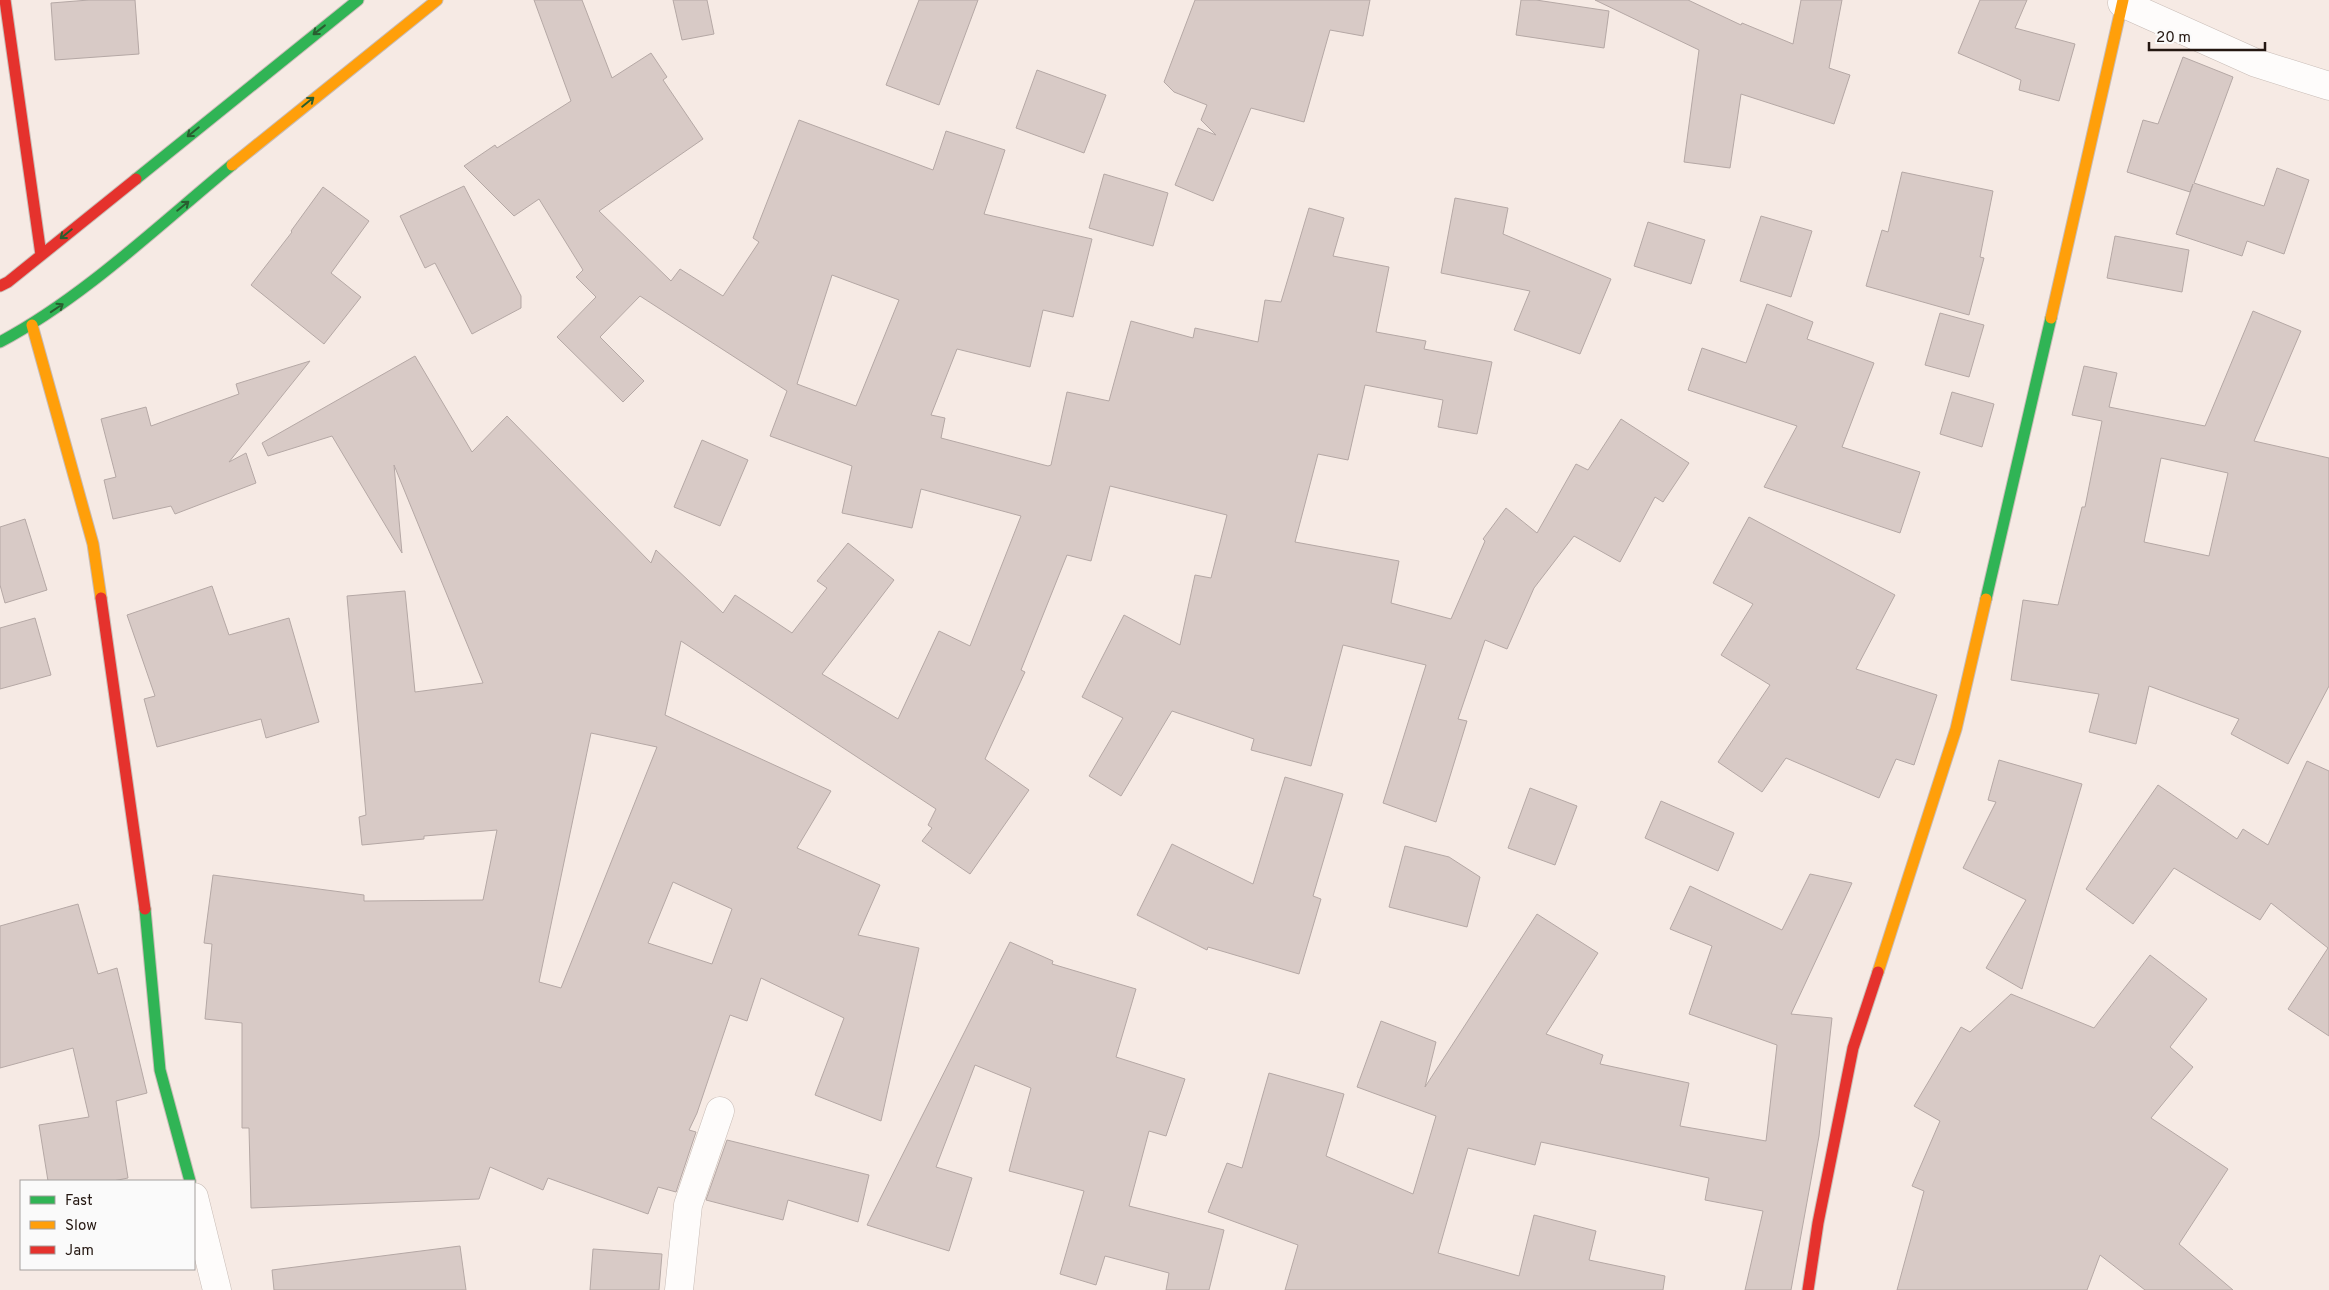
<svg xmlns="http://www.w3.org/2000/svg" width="2329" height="1290" font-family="Overpass,sans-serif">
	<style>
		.building { fill: #d8cac6; stroke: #b5a8a5; fill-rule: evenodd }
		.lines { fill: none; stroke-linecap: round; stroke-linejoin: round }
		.street-casing { stroke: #c8bcb6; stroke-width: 29 }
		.fast-casing { stroke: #c8bcb6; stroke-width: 13 }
		.slow-casing { stroke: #c8bcb6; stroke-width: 13 }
		.jam-casing { stroke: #c8bcb6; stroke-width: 13 }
		.street { stroke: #fefcfb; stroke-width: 28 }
		.fast { stroke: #30b455; stroke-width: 11 }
		.slow { stroke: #ff9f0a; stroke-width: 11 }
		.jam { stroke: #e5322d; stroke-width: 11 }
		.oneway { stroke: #295e30 }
	</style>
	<rect width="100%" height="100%" fill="#f6eae4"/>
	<path class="building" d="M 89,0 L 135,0 L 139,54 L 55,60 L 51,3 Z
		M 534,0 L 582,0 L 612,78 L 651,53 L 667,77 L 663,80 L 703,139 L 599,211 L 671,281 L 680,269 L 723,296 L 759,242 L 753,238 L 799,120 L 933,170 L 946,131 L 1005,150 L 984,214 L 1092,239 L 1073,317 L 1043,310 L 1030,367 L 957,349 L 931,415 L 945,418 L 941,438 L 1048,466 L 1051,465 L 1067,392 L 1109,401 L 1131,321 L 1193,338 L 1195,328 L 1258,342 L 1265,300 L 1281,302 L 1309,208 L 1344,218 L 1333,256 L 1389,267 L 1376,332 L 1426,341 L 1424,349 L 1492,362 L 1477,434 L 1438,427 L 1443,400 L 1365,385 L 1348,460 L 1318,454 L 1295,542 L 1399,561 L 1391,603 L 1451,619 L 1485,541 L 1483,539 L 1506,508 L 1537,533 L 1576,464 L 1588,470 L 1621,419 L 1689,463 L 1663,502 L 1655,497 L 1620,562 L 1574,536 L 1534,588 L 1507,649 L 1485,640 L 1458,719 L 1467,721 L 1436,822 L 1383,803 L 1426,665 L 1343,645 L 1311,766 L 1251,750 L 1254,739 L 1172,711 L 1121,796 L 1089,776 L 1123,718 L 1082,697 L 1124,615 L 1180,645 L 1195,575 L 1211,578 L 1227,515 L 1110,486 L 1091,561 L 1067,555 L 1021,670 L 1025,672 L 985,759 L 1029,790 L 970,874 L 922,841 L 932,828 L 928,825 L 936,809 L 681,641 L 665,715 L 831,791 L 797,848 L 880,885 L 858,935 L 919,948 L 881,1121 L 815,1095 L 844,1018 L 761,978 L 747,1021 L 730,1015 L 697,1113 L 689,1130 L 696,1132 L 676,1192 L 658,1187 L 648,1214 L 548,1178 L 543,1190 L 490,1167 L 479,1199 L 251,1208 L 249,1128 L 242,1128 L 242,1023 L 205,1019 L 212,944 L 204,943 L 213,875 L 364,895 L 364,901 L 483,900 L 497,830 L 424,836 L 424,839 L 362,845 L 359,817 L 366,815 L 347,596 L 405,591 L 415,692 L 483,683 L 394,465 L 402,553 L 332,436 L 268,456 L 262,443 L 415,356 L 472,452 L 507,416 L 651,563 L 656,550 L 723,613 L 735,595 L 792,633 L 827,588 L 817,581 L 848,543 L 894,580 L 822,674 L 898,719 L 939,631 L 970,646 L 1021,516 L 921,489 L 912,528 L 842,513 L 852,466 L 770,436 L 787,391 L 640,296 L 600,337 L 644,381 L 623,402 L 557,337 L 596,297 L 576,277 L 583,270 L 539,199 L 514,216 L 464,166 L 495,145 L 497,148 L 571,101 ZM 832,275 L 899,300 L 856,406 L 797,384 ZM 591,733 L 657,747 L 561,988 L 539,982 ZM 673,882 L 732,909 L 712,964 L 648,943 Z
		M 673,0 L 707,0 L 714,34 L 682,40 Z
		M 919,0 L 978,0 L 939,105 L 886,85 Z
		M 1195,0 L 1370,0 L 1363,36 L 1330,30 L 1304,122 L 1251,108 L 1213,201 L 1175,185 L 1198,128 L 1216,135 L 1201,120 L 1207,105 L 1174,92 L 1164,82 Z
		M 1521,0 L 1536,0 L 1609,11 L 1604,48 L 1516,35 Z
		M 1595,0 L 1688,0 L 1741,25 L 1742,23 L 1793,44 L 1801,0 L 1842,0 L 1829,68 L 1850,75 L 1834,124 L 1741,94 L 1730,168 L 1684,162 L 1699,50 Z
		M 1980,0 L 2027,0 L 2015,28 L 2075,44 L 2059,101 L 2019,90 L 2021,80 L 1958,53 Z
		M 2183,57 L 2233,77 L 2194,183 L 2264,206 L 2277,168 L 2309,180 L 2284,254 L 2247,241 L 2242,256 L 2176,234 L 2193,184 L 2190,192 L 2127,172 L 2143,120 L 2158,124 Z
		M 1037,70 L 1106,95 L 1084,153 L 1016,128 Z
		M 1902,172 L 1993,191 L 1980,257 L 1984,258 L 1969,315 L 1866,286 L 1882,230 L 1888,232 Z
		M 1104,174 L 1168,193 L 1153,246 L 1089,228 Z
		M 464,186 L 521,296 L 521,308 L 472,334 L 435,263 L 425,268 L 400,216 Z
		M 323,187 L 369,221 L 331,273 L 361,297 L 324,344 L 251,285 L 292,232 L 291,231 Z
		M 1455,198 L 1508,208 L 1503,234 L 1611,279 L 1580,354 L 1514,330 L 1530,291 L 1441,273 Z
		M 1761,216 L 1812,231 L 1791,297 L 1740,281 Z
		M 1648,222 L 1705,240 L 1691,284 L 1634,266 Z
		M 2115,236 L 2189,250 L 2182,292 L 2107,278 Z
		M 1767,304 L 1813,322 L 1807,339 L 1874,363 L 1842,447 L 1920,472 L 1900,533 L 1764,487 L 1797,426 L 1688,390 L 1702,348 L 1746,363 Z
		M 2253,311 L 2301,331 L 2254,441 L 2329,458 L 2329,686 L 2288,764 L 2231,734 L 2239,719 L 2149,686 L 2136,744 L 2089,732 L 2099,694 L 2011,680 L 2023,600 L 2058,605 L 2082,507 L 2085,507 L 2102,421 L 2072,415 L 2084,366 L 2117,373 L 2109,407 L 2205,426 ZM 2161,458 L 2228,473 L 2209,556 L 2144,542 Z
		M 1940,313 L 1984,325 L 1969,377 L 1925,365 Z
		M 310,361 L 229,462 L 246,453 L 256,483 L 175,514 L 171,506 L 113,519 L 104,480 L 116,477 L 101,419 L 146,407 L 151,426 L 239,394 L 236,384 Z
		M 1952,392 L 1994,404 L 1982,447 L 1940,434 Z
		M 702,440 L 748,460 L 720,526 L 674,507 Z
		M 1749,517 L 1895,595 L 1856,669 L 1937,695 L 1914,765 L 1896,759 L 1879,798 L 1786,758 L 1762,792 L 1718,762 L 1770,685 L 1721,655 L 1753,604 L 1713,583 Z
		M 25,519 L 47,590 L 5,603 L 0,585 L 0,527 Z
		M 212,586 L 229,635 L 289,618 L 319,722 L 266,738 L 261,719 L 157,747 L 144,699 L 155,696 L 127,615 Z
		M 35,618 L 51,675 L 0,689 L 0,628 Z
		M 1999,760 L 2082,784 L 2022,989 L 1986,968 L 2026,900 L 1963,868 L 1996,802 L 1988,800 Z
		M 2307,761 L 2329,771 L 2329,1036 L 2288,1009 L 2328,948 L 2271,903 L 2260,920 L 2174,868 L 2133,924 L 2086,889 L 2158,785 L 2237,839 L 2243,829 L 2268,845 Z
		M 1285,777 L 1343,794 L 1313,896 L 1321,899 L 1299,974 L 1208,947 L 1207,950 L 1137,915 L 1172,844 L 1253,884 Z
		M 1530,788 L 1577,806 L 1555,865 L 1508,848 Z
		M 1661,801 L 1734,833 L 1718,871 L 1645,838 Z
		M 1405,846 L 1449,857 L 1480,877 L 1467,927 L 1389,907 Z
		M 1810,874 L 1852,883 L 1791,1014 L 1832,1018 L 1819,1136 L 1791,1290 L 1745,1290 L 1763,1211 L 1705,1200 L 1709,1178 L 1541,1142 L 1535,1165 L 1468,1148 L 1438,1253 L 1519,1276 L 1534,1215 L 1596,1231 L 1589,1260 L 1665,1276 L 1663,1290 L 1285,1290 L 1298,1245 L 1208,1212 L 1227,1163 L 1242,1168 L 1269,1073 L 1344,1094 L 1326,1156 L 1413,1194 L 1436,1116 L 1357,1087 L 1381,1021 L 1436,1042 L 1425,1087 L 1537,914 L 1598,953 L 1546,1034 L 1603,1055 L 1600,1064 L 1689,1083 L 1680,1126 L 1766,1141 L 1777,1045 L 1689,1014 L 1712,946 L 1670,929 L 1690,886 L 1782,930 Z
		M 78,904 L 98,974 L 117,968 L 147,1093 L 116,1101 L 128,1178 L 113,1181 L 48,1181 L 39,1125 L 89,1117 L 73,1048 L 0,1068 L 0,926 Z
		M 1010,942 L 1053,961 L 1052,964 L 1136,989 L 1116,1057 L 1185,1079 L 1166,1136 L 1149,1131 L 1129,1206 L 1224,1230 L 1209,1290 L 1166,1290 L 1169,1273 L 1105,1256 L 1096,1285 L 1060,1274 L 1084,1191 L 1009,1171 L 1031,1088 L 975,1065 L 936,1167 L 972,1178 L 949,1251 L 867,1225 Z
		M 2150,955 L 2207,999 L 2170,1047 L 2193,1067 L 2151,1118 L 2228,1169 L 2179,1244 L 2233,1290 L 2145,1290 L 2100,1255 L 2087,1290 L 1897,1290 L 1924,1191 L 1912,1186 L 1940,1121 L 1914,1106 L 1961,1027 L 1970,1032 L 2011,994 L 2094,1028 Z
		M 727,1140 L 869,1175 L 858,1222 L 788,1200 L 783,1220 L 706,1200 Z
		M 460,1246 L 466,1290 L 274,1290 L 272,1270 Z
		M 593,1249 L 662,1254 L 659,1290 L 590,1290 Z"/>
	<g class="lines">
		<g class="street-casing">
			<path id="street" d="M 2122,3 L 2256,63 L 2329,86
				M 194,1197 L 217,1290
				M 679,1290 L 688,1205 L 720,1111"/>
		</g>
		<g class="fast-casing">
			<path id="fast" d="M 136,179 L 358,0
				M 0,342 C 83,298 159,225 232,165
				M 1986,599 L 2051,318
				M 145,909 L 160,1070 L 190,1181"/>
		</g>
		<g class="slow-casing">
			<path id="slow" d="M 232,165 L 437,0
				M 2051,318 L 2123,0
				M 32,325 L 93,544 L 101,598
				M 1878,972 L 1956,729 L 1986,599"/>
		</g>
		<g class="jam-casing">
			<path id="jam" d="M 5,0 L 41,255
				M 0,286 L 8,282 L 136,179
				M 101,598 L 145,909
				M 1808,1290 L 1818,1223 L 1853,1048 L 1878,972"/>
		</g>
		<use href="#street" class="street"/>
		<use href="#fast" class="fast"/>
		<use href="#slow" class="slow"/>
		<use href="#jam" class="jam"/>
	</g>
	<defs><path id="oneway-shaft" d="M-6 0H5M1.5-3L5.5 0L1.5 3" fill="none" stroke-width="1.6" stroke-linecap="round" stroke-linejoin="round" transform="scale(1.25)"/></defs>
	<g class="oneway">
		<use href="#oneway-shaft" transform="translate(319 30) rotate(142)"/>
		<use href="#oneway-shaft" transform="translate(308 102) rotate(-39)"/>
		<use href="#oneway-shaft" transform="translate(193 132) rotate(141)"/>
		<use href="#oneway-shaft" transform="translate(183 206) rotate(-39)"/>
		<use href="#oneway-shaft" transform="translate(66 234) rotate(141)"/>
		<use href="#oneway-shaft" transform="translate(57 308) rotate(-34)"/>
	</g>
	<rect x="20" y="1180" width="175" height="90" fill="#fafafa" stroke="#a49f9d"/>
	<rect x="30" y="1196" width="25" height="8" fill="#30b455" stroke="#a49f9d"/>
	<text x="65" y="1205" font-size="15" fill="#241711">Fast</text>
	<rect x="30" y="1221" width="25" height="8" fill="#ff9f0a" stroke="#a49f9d"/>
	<text x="65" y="1230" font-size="15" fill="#241711">Slow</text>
	<rect x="30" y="1246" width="25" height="8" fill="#e5322d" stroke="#a49f9d"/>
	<text x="65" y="1255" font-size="15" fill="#241711">Jam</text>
	<path d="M2149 42v8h116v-8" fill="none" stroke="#241711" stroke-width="2.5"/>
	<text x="2156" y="42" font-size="15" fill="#241711" stroke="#fafafa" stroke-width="4" paint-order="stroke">20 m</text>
</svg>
